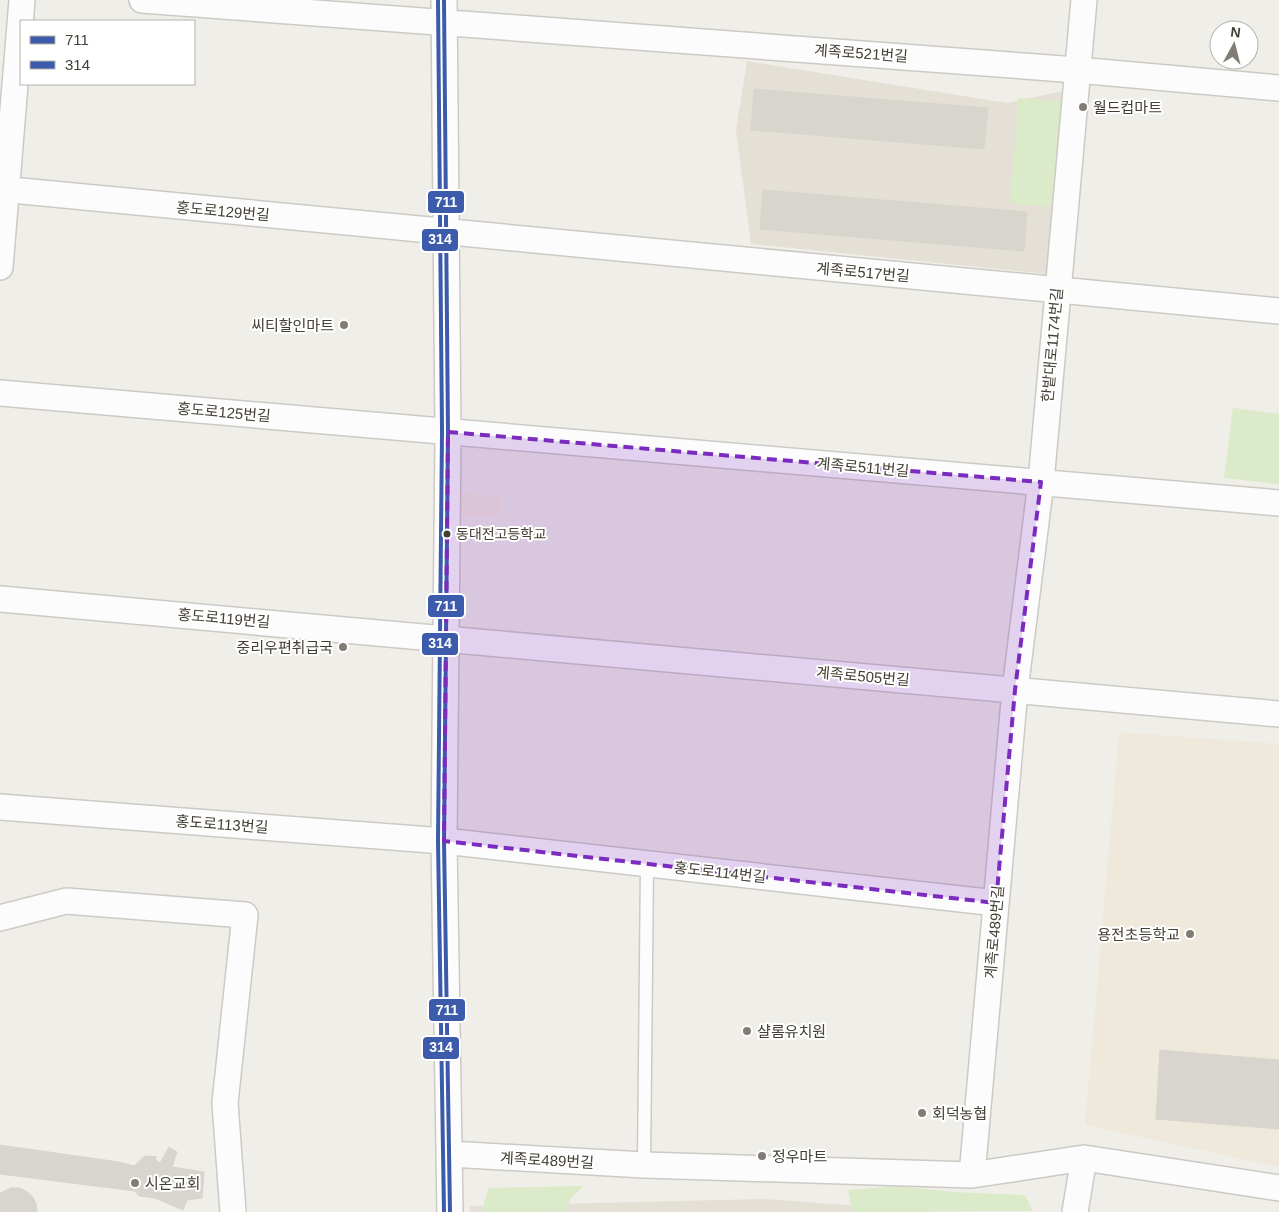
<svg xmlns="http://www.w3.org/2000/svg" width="1279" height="1212" font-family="Helvetica,'Noto Sans KR',sans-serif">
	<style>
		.residential { fill: #e4e0d5 }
		.commercial { fill: #f3eadb }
		.education { fill: #eee9da }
		.green { fill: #dbeac8 }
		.building { fill: #d8d5cf; stroke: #d8d5ce }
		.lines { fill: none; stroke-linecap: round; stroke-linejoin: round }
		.lane-casing { stroke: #cccac4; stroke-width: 15 }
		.street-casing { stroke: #cccac4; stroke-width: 28 }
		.lane { stroke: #fdfcfc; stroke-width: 12 }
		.street { stroke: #fdfcfc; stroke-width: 25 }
		.bus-1-casing { stroke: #fff; stroke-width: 8 }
		.bus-2-casing { stroke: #fff; stroke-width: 8 }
		.bus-1 { stroke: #3d5bab; stroke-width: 4 }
		.bus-2 { stroke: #3d5bab; stroke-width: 4 }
		.marked { fill: #7b2cbf; fill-opacity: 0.2; stroke: #7b2cbf; stroke-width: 4; stroke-dasharray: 10 6; stroke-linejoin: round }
		.poi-dot { fill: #817d74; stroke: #fff; stroke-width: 2 }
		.bus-dot { fill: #454035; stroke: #fff; stroke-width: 2 }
		.labels { text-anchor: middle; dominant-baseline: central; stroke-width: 4; stroke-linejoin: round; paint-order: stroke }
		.bus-label { font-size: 14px; fill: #454035; stroke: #fff; text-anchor: start }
		.street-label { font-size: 15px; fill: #454035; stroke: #fff }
		.poi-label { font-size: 15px; fill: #454035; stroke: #fff; text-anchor: start }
		.line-badge { stroke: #fff; stroke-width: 2 }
		.badge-label { font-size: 14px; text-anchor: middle; font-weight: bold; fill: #fff }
	</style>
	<rect width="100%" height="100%" fill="#f0eee8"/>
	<path class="residential" d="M 747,61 L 1007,103 L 1067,90 L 1049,274 L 751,244 L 736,130 Z
		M 765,1199 L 939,1212 L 470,1212 L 470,1206 Z"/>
	<path class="commercial" d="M 452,493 L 499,496 L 500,517 L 452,515 Z"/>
	<path class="education" d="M 1119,732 L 1279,744 L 1279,1167 L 1085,1125 Z"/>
	<path class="green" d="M 1018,98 L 1065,102 L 1057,207 L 1010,204 Z
		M 1233,408 L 1279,414 L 1279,484 L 1224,478 Z
		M 584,1186 L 571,1198 L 565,1212 L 544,1211 L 543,1212 L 482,1212 L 488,1188 Z
		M 897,1186 L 952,1192 L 1025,1195 L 1033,1211 L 852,1212 L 848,1190 Z"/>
	<path class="building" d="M 754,89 L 988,108 L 984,149 L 751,130 Z
		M 763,190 L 1027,212 L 1024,251 L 760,229 Z
		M 1160,1050 L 1279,1060 L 1279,1129 L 1156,1119 Z
		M 0,1145 L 119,1162 L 134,1166 L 145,1156 L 157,1157 L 155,1159 L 160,1163 L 169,1147 L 177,1152 L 172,1167 L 204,1172 L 202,1198 L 187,1200 L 183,1210 L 155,1198 L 139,1196 L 135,1191 L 0,1174 Z
		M 11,1188 L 19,1188 L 26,1191 L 32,1196 L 36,1203 L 37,1212 L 0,1212 L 0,1193 Z"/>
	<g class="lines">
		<g class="lane-casing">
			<path id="lane" d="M 644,1165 L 647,864"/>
		</g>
		<g class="street-casing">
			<path id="street" d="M 142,0 L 1077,70 L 1279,88
				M 444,0 L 448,432 L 444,841 L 450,1212
				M 0,189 L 1279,311
				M 0,267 L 22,0
				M 0,393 L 1279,503
				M 0,599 L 1279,714
				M 0,807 L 444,841 L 996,903
				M 0,918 L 66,901 L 245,915 L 225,1103 L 233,1212
				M 450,1154 L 644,1165 L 972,1175 L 1084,1158 L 1279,1188
				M 972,1175 L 1015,690 L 1041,482 L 1084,0
				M 1075,1212 L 1084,1158"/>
		</g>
		<use href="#lane" class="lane"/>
		<use href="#street" class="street"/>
		<g class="bus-1-casing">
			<path id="bus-1" d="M 444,0 L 448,432 L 444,841 L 450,1212"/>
		</g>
		<g class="bus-2-casing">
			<path id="bus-2" d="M 438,0 L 442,432 L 438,841 L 444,1212"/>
		</g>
		<use href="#bus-1" class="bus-1"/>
		<use href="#bus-2" class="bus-2"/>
	</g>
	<path class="marked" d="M 448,432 L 1041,482 L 1015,690 L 996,903 L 444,841 Z"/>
	<g class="poi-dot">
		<circle cx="1083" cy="107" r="5"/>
		<circle cx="344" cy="325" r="5"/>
		<circle cx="343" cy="647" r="5"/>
		<circle cx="1190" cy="934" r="5"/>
		<circle cx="747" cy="1031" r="5"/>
		<circle cx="922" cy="1113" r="5"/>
		<circle cx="762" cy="1156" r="5"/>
		<circle cx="135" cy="1183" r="5"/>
	</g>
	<circle class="bus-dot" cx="447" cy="534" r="4.5"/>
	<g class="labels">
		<g class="bus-label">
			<text x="456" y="534">동대전고등학교</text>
		</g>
		<g class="street-label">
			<text transform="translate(861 53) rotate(4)">계족로521번길</text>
			<text transform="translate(223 211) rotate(5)">홍도로129번길</text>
			<text transform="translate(863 272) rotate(5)">계족로517번길</text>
			<text transform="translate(1052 345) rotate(-85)">한밭대로1174번길</text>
			<text transform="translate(224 412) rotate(5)">홍도로125번길</text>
			<text transform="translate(863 467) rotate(5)">계족로511번길</text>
			<text transform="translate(224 618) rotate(5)">홍도로119번길</text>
			<text transform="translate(863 676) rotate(5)">계족로505번길</text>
			<text transform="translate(222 824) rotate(4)">홍도로113번길</text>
			<text transform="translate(720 872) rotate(6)">홍도로114번길</text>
			<text transform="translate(994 932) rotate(-85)">계족로489번길</text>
			<text transform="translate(547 1160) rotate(3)">계족로489번길</text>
		</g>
		<g class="poi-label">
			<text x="1093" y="107">월드컵마트</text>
			<text x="334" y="325" text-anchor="end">씨티할인마트</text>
			<text x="333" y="647" text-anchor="end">중리우편취급국</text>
			<text x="1180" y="934" text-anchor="end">용전초등학교</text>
			<text x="757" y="1031">샬롬유치원</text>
			<text x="932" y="1113">회덕농협</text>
			<text x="772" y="1156">정우마트</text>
			<text x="145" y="1183">시온교회</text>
		</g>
	</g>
	<g class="line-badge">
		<rect x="427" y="190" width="38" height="24" rx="5" fill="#3d5bab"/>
		<rect x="421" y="228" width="38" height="24" rx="5" fill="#3d5bab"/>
		<rect x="427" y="594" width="38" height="24" rx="5" fill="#3d5bab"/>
		<rect x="421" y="632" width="38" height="24" rx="5" fill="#3d5bab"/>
		<rect x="428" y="998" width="38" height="24" rx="5" fill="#3d5bab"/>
		<rect x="422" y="1036" width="38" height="24" rx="5" fill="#3d5bab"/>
	</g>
	<g class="badge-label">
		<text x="446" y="207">711</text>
		<text x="440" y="244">314</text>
		<text x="446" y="611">711</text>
		<text x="440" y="648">314</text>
		<text x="447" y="1015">711</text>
		<text x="441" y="1052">314</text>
	</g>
	<rect x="20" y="20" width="175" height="65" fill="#ffffff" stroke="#b5b3ae"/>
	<rect x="30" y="36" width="25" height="8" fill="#3d5bab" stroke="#b5b3ae"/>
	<text x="65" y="45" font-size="15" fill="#454035">711</text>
	<rect x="30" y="61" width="25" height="8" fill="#3d5bab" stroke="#b5b3ae"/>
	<text x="65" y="70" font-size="15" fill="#454035">314</text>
	<g transform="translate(1234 45) rotate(7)"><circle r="24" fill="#ffffff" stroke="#b5b3ae"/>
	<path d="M0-4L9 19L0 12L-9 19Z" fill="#817d74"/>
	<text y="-8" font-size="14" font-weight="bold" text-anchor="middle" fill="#454035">N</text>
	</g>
</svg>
